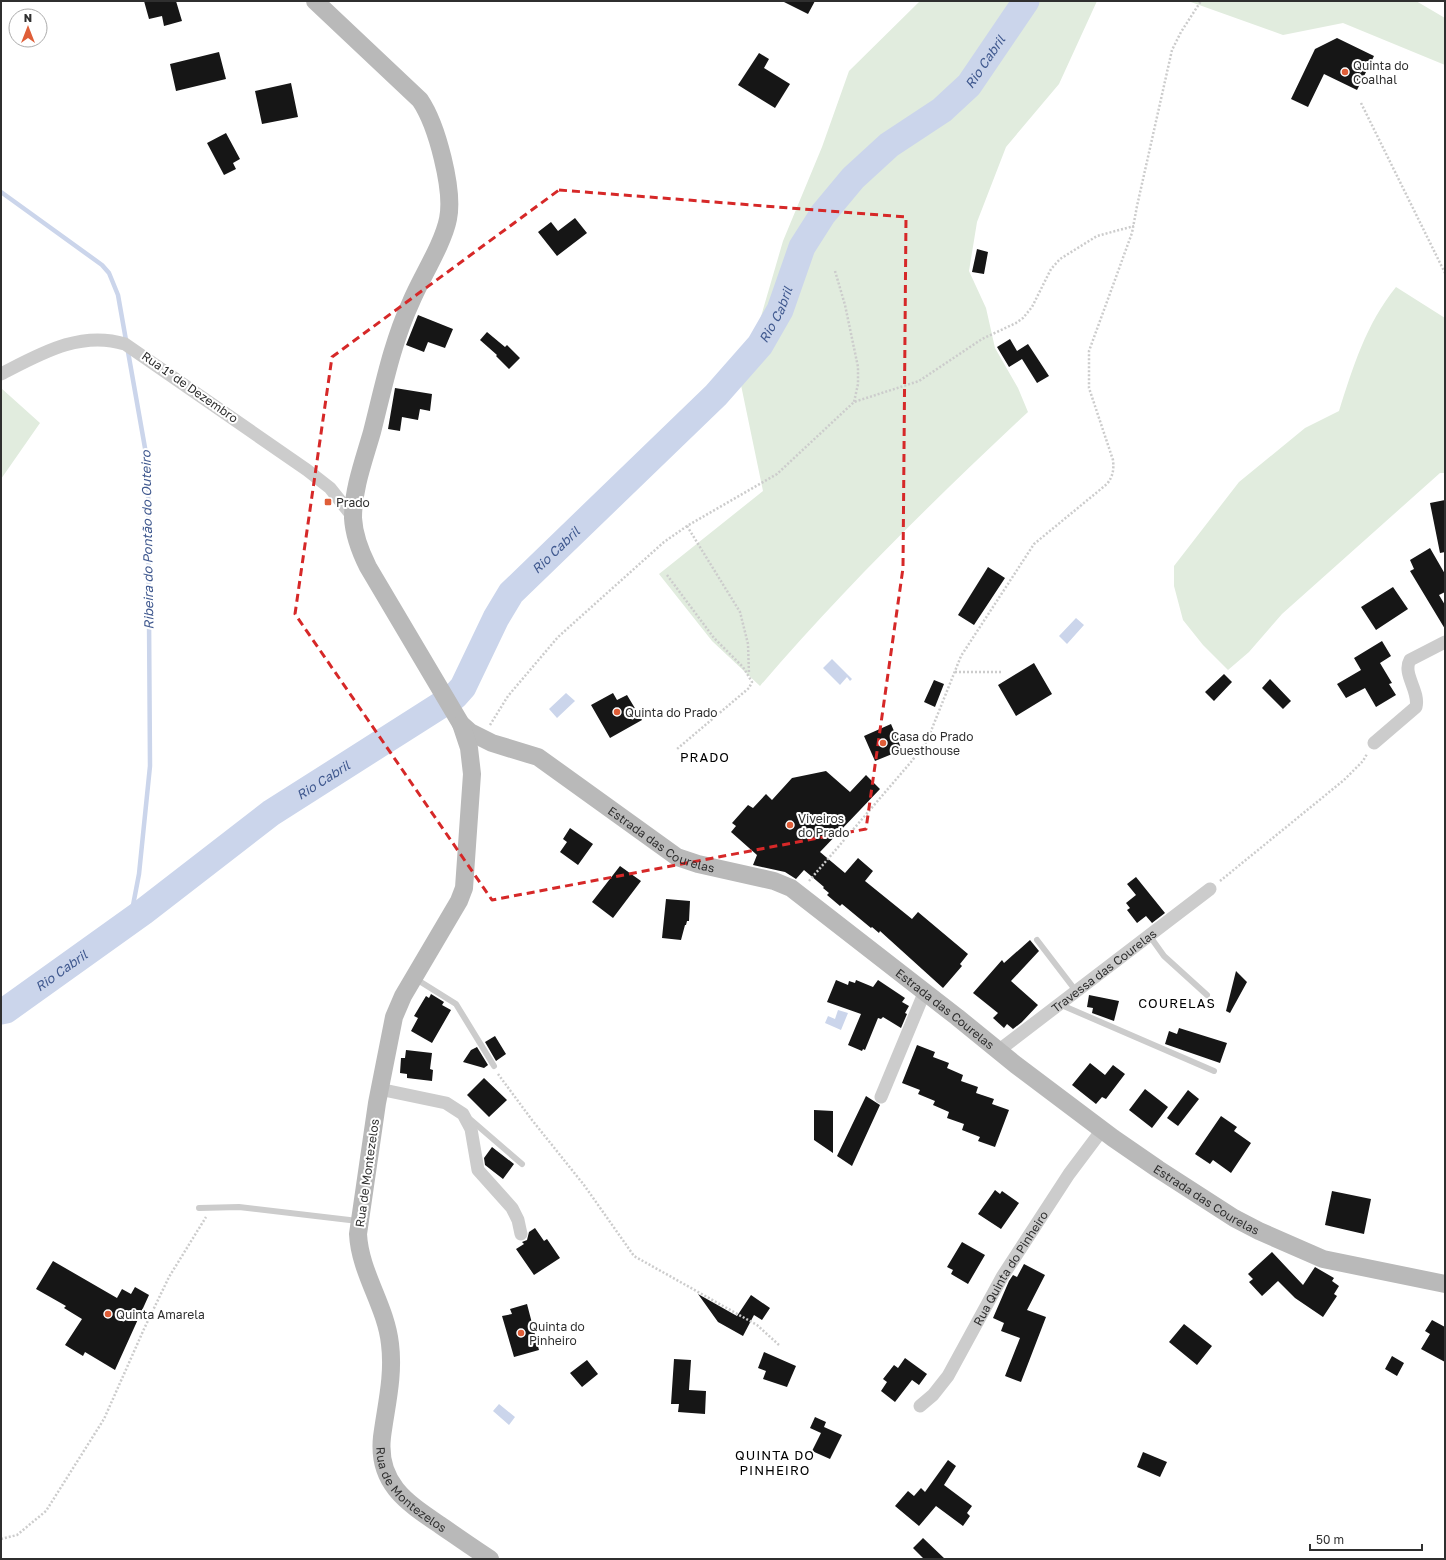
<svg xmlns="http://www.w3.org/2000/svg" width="1446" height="1560" font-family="'Golos Text',sans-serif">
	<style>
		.green { fill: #e1ecde }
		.water { fill: #cbd5eb }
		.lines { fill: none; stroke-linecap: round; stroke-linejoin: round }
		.stream { stroke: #cbd5eb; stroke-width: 4.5 }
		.river { stroke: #cbd5eb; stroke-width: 27 }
		.building { fill: #161616 }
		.path { stroke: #ccc; stroke-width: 2.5; stroke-dasharray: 2 2; stroke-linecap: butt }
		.lane { stroke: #ccc; stroke-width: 6 }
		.street { stroke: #ccc; stroke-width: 13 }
		.secondary { stroke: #b9b9b9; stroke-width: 18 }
		.marked { fill: none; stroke: #d62828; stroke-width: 3; stroke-dasharray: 8 5; stroke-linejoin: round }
		.poi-dot { fill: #df5e38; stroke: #fff; stroke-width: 1.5 }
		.labels { text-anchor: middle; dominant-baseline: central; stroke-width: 4; stroke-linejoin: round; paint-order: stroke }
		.poi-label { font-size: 12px; fill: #2f2f2f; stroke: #fff; text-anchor: start }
		.street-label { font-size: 12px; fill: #2f2f2f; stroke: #fff }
		.water-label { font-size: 13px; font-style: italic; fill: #40598f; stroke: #fff }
		.neighbourhood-label { font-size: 13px; letter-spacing: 1px; fill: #000; stroke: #fff }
	</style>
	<rect width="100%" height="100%" fill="#fff"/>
	<path class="green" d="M 920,1 L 1097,1 L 1059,84 L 1006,147 L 977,222 L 969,271 L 986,308 L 995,348 L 1018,388 L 1028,412 C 935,499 843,589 760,686 L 712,641 L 659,574 L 763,491 L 741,385 L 783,241 L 822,147 L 849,71 Z
		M 1188,1 L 1416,1 L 1445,18 L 1445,65 L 1343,23 L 1283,35 Z
		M 1396,287 L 1445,318 L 1445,473 L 1440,473 L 1282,614 L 1249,652 L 1228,670 L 1203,645 L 1183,620 L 1174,586 L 1174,566 L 1239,482 L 1305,428 L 1339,411 C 1353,367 1366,324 1396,287 Z
		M 1,388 L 40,423 L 1,479 Z"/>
	<path class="water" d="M 1076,618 L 1084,625 L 1067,644 L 1059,636 Z
		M 832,659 L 852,679 L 850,681 L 847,677 L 840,685 L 823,668 Z
		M 566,693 L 575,701 L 557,718 L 549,709 Z
		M 838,1010 L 848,1013 L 841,1030 L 825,1023 L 828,1016 L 835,1019 Z
		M 499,1404 L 515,1417 L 509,1425 L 493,1411 Z"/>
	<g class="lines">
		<path class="stream" d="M 1,192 L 102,265 L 109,273 L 118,295 L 145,448 L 148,466 L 150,766 L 139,874 L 130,921"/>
		<path class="river" id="s1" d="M 1,1011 L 6,1010 L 143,912 L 271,813 L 455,696 L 463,687 L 496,618 L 511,593 L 716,395 L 760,345 L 780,310 L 802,247 L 823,214 L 853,178 L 889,145 L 942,110 L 969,85 L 1026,1"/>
	</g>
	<path class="building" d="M 144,1 L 176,1 L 182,21 L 164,26 L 162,16 L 149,19 Z
		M 782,1 L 815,1 L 808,14 Z
		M 1337,38 L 1374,56 L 1357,90 L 1324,74 L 1308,107 L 1291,99 L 1315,49 Z
		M 219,52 L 226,79 L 176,91 L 170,64 Z
		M 759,53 L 769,59 L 764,68 L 790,84 L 775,108 L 738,85 Z
		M 291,83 L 298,117 L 262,124 L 255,91 Z
		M 226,133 L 240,159 L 233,163 L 236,169 L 224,175 L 207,143 Z
		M 575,218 L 587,233 L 557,256 L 538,232 L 551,222 L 558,231 Z
		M 977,249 L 988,252 L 984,274 L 972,272 Z
		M 418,315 L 453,329 L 445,348 L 428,342 L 424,352 L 406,345 Z
		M 487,332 L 505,347 L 507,345 L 520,358 L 509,369 L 496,356 L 497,355 L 480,340 Z
		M 1010,339 L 1017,351 L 1028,344 L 1049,376 L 1037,383 L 1022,359 L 1009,367 L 997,347 Z
		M 395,388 L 432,394 L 430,411 L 420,409 L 418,420 L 402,417 L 400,431 L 388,429 Z
		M 1445,500 L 1445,552 L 1440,553 L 1430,503 Z
		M 1430,548 L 1445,574 L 1445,592 L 1439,595 L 1445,605 L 1445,629 L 1410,571 L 1414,569 L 1410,560 Z
		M 988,567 L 1005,578 L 974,625 L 958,615 Z
		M 1393,587 L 1408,609 L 1376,630 L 1361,607 Z
		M 1382,641 L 1391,656 L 1380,663 L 1392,683 L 1389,684 L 1396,695 L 1376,707 L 1365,688 L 1346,698 L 1337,684 L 1361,670 L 1354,658 Z
		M 1034,663 L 1052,694 L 1016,716 L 998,685 Z
		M 1224,674 L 1232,682 L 1214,701 L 1205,692 Z
		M 1270,679 L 1291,701 L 1283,709 L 1262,688 Z
		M 934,680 L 944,684 L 935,707 L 924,702 Z
		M 613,693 L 617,700 L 627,695 L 642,720 L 610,738 L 591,705 Z
		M 891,724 L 902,750 L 875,761 L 864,736 Z
		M 826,771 L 850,792 L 866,775 L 880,789 L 820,852 L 845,873 L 858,858 L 873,871 L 865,881 L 912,919 L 918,912 L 968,954 L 960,964 L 962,966 L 943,988 L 880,931 L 879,933 L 872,927 L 871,928 L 842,904 L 840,906 L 827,895 L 829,893 L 823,888 L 824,887 L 804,870 L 796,879 L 785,872 L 753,865 L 757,855 L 731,832 L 736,826 L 732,823 L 748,805 L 753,808 L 766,794 L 772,800 L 792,778 Z
		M 570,828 L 593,844 L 578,865 L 560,852 L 567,842 L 563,839 Z
		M 620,866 L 641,881 L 613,918 L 592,902 Z
		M 1136,877 L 1165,913 L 1152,923 L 1146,916 L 1137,923 L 1127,910 L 1130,908 L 1126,903 L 1136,895 L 1127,884 Z
		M 666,899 L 690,901 L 689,921 L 687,921 L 686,925 L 685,925 L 681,940 L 662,938 Z
		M 1030,940 L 1039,951 L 1011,981 L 1038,1005 L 1022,1022 L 1013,1029 L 1007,1024 L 1004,1028 L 993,1018 L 998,1013 L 973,993 L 1002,960 L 1004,963 Z
		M 1236,971 L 1247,982 L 1230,1013 L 1226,1011 Z
		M 836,980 L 848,985 L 849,981 L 855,983 L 856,980 L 873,987 L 878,980 L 905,998 L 902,1002 L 909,1006 L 905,1013 L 907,1014 L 901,1028 L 883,1017 L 881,1019 L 878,1018 L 865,1050 L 863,1049 L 862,1051 L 848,1045 L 861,1014 L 827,1002 Z
		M 431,994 L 444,1002 L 442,1005 L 451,1010 L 432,1043 L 411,1031 L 418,1018 L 414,1016 L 426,996 L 429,998 Z
		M 1089,995 L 1119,1001 L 1114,1021 L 1092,1013 L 1093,1008 L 1087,1007 Z
		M 1179,1028 L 1227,1043 L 1220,1063 L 1165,1044 L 1169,1031 L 1177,1034 Z
		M 495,1036 L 506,1054 L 496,1061 L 485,1042 Z
		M 917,1045 L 935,1052 L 933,1057 L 949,1063 L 947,1068 L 963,1075 L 961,1081 L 978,1087 L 976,1093 L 994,1099 L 992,1104 L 1009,1110 L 995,1147 L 978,1141 L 980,1137 L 962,1130 L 964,1124 L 947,1118 L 949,1112 L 933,1105 L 935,1101 L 918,1094 L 920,1090 L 902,1083 Z
		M 477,1047 L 488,1065 L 484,1068 L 463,1062 L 471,1050 Z
		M 406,1050 L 432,1053 L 430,1069 L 433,1070 L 432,1081 L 407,1078 L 407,1074 L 400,1073 L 401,1058 L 405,1058 Z
		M 1090,1063 L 1105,1075 L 1113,1065 L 1125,1074 L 1106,1099 L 1102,1097 L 1096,1104 L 1072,1085 Z
		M 484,1078 L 507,1100 L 489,1117 L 467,1095 Z
		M 1145,1089 L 1168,1107 L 1152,1128 L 1129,1110 Z
		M 1188,1090 L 1199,1099 L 1178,1126 L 1167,1118 Z
		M 866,1096 L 880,1105 L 852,1166 L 837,1156 Z
		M 814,1110 L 833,1111 L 833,1153 L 814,1140 Z
		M 1221,1116 L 1237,1127 L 1234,1131 L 1251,1143 L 1231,1173 L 1213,1160 L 1210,1164 L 1195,1154 Z
		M 492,1147 L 514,1164 L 503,1179 L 485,1165 L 484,1158 Z
		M 995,1190 L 1000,1194 L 1002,1191 L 1019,1203 L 1001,1229 L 978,1214 Z
		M 1332,1191 L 1371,1199 L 1364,1234 L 1325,1225 Z
		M 535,1228 L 544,1241 L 547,1239 L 560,1258 L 534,1275 L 516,1249 L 524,1244 L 522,1242 L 527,1240 L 529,1232 Z
		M 962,1242 L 985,1255 L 968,1284 L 951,1274 L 953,1270 L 947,1267 Z
		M 1272,1252 L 1303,1285 L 1315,1267 L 1334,1278 L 1332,1281 L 1339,1286 L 1334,1294 L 1337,1296 L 1323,1317 L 1295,1298 L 1278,1281 L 1262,1296 L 1249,1282 L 1253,1279 L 1248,1274 Z
		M 53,1261 L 117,1298 L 122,1289 L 131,1294 L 135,1287 L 149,1295 L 115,1370 L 85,1352 L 83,1356 L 65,1345 L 82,1319 L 64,1308 L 66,1306 L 36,1289 Z
		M 1024,1264 L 1045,1275 L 1027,1310 L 1046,1317 L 1021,1382 L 1005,1376 L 1020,1338 L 1001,1331 L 1004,1323 L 993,1318 L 1009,1281 L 1013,1275 L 1017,1277 Z
		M 698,1294 L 737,1316 L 751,1295 L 770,1308 L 762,1320 L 754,1315 L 743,1336 L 718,1322 Z
		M 527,1304 L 539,1350 L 514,1357 L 502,1316 L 512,1314 L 510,1309 Z
		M 1432,1320 L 1445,1327 L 1445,1362 L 1421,1349 L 1430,1334 L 1425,1331 Z
		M 1184,1324 L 1212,1346 L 1197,1365 L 1169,1342 Z
		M 764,1352 L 796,1366 L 787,1387 L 763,1379 L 766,1371 L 758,1368 Z
		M 1392,1356 L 1404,1363 L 1397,1376 L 1385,1369 Z
		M 905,1358 L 927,1374 L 919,1385 L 912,1380 L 895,1402 L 881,1391 L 887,1382 L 883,1379 L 894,1365 L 898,1368 Z
		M 674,1359 L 691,1360 L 689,1390 L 706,1391 L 705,1414 L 678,1412 L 679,1404 L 671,1404 Z
		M 587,1360 L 598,1374 L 582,1387 L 570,1373 Z
		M 815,1417 L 826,1422 L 824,1427 L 842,1435 L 830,1459 L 812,1451 L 821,1433 L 810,1428 Z
		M 1143,1452 L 1167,1462 L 1160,1477 L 1137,1467 Z
		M 948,1460 L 956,1466 L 944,1485 L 972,1506 L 967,1513 L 970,1516 L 963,1526 L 936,1506 L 919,1526 L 895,1506 L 908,1491 L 914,1496 L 921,1488 L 925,1492 Z
		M 923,1538 L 945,1559 L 924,1559 L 913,1548 Z"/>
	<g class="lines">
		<path class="path" d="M 1361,103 L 1445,273
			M 835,271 L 845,305 L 858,367 L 858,384 L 854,402
			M 687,526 L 740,612 L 748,644 L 749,674
			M 667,575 L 714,638 L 743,667 L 752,682 L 749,688 L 677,749
			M 955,672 L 1002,672
			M 490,725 L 508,696 L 558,637 L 664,542 L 687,526 L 777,474 L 854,402 L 919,381 L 982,339 L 1016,323 L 1023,318 L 1032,307 L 1051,269 L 1060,259 L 1097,236 L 1134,226
			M 809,881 L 911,762 L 927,741 L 961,656 L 1034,544 L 1107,484 C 1113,476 1114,470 1113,460 L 1089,388 L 1089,351 L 1132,233 L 1137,206 L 1172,50 L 1181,32 L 1201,1
			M 1220,881 L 1344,780 L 1363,761 L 1367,754
			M 498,1074 L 532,1120 L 584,1185 L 634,1256 L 757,1325 L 779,1345
			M 1,1539 L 17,1535 L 46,1511 L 104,1419 L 144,1329 L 169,1277 L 206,1217"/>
		<path class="lane" d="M 1149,935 L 1164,956 L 1207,995
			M 1037,940 L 1076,991
			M 416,979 L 456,1004 L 494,1066
			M 1059,1004 L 1214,1071
			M 471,1120 L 522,1164
			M 199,1208 L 239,1207 L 358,1221"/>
		<g class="street">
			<path d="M 1,374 C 40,354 80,330 125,344 L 307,470 L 330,488 L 353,517"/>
			<path d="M 1374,743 L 1416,707 C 1420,691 1402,674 1410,660 L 1445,642"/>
			<path id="s2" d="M 998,1051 L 1210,889"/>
			<path d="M 379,1089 L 446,1103 L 463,1114 L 471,1129 L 478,1170 L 512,1208 L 518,1220 L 521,1234"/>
			<path d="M 881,1097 L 925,991"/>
			<path id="s3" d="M 920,1406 L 933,1395 L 948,1376 L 1002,1277 L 1069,1174 L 1102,1130"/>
		</g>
		<g class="secondary">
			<path id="s4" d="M 315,1 L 420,100 C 437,125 454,190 448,219 C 443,244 421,278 411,302 C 392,343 383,389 372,432 C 364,460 353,489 353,518 C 354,536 360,551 368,567 L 461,724 L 470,732 L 492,743 L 538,757 L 677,857 L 698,864 L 774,881 L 791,888 L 957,1017 L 1016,1065 L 1113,1138 L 1158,1169 L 1234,1218 L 1259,1231 L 1323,1259 L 1445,1284"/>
			<path id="s5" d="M 461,724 L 469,748 L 472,774 L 464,888 L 459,901 L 403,996 L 394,1017 L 377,1103 L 358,1234 C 360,1273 386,1306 390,1344 C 394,1376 386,1406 382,1437 C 377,1483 406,1502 440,1525 C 456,1536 473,1548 490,1559"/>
		</g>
	</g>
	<path class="marked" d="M 559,190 L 906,217 L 903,568 L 866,829 L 492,900 L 295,614 L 332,357 Z"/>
	<g class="poi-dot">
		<circle cx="1345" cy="72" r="4"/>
		<rect x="324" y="498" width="8" height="8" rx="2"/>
		<circle cx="617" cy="712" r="4"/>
		<circle cx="883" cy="743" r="4"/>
		<circle cx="790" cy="825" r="4"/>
		<circle cx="108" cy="1314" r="4"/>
		<circle cx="521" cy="1333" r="4"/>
	</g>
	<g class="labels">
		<g class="poi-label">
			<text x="1353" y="65">Quinta do<tspan x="1353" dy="14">Coalhal</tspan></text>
			<text x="336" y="502">Prado</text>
			<text x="625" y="712">Quinta do Prado</text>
			<text x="891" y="736">Casa do Prado<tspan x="891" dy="14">Guesthouse</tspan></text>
			<text x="798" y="818">Viveiros<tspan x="798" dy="14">do Prado</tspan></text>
			<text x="116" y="1314">Quinta Amarela</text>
			<text x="529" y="1326">Quinta do<tspan x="529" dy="14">Pinheiro</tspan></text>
		</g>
		<g class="street-label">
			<text transform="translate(190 387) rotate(35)">Rua 1º de Dezembro</text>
			<text stroke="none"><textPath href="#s4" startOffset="1052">Estrada das Courelas</textPath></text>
			<text stroke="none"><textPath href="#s2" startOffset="133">Travessa das Courelas</textPath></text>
			<text stroke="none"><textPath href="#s4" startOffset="1388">Estrada das Courelas</textPath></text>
			<text transform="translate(367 1173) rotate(-82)">Rua de Montezelos</text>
			<text stroke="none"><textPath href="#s4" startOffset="1712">Estrada das Courelas</textPath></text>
			<text stroke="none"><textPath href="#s3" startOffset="166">Rua Quinta do Pinheiro</textPath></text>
			<text stroke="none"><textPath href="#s5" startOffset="806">Rua de Montezelos</textPath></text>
		</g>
		<g class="water-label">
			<text stroke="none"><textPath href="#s1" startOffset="1393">Rio Cabril</textPath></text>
			<text stroke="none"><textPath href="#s1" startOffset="1057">Rio Cabril</textPath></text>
			<text transform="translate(147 540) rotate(-91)">Ribeira do Pontão do Outeiro</text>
			<text stroke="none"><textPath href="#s1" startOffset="733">Rio Cabril</textPath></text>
			<text stroke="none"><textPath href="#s1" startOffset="397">Rio Cabril</textPath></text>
			<text stroke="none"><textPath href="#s1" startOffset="73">Rio Cabril</textPath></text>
		</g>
		<g class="neighbourhood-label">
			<text x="705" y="757">PRADO</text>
			<text x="1177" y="1003">COURELAS</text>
			<text x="775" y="1455">QUINTA DO<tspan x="775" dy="15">PINHEIRO</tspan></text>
		</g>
	</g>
	<rect width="1446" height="1560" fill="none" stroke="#2f2f2f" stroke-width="4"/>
	<g transform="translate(28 28)"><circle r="19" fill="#ffffff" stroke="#acacac"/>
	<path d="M0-3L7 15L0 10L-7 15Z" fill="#df5e38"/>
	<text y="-6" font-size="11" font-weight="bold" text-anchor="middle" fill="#2f2f2f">N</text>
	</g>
	<path d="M1310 1544v6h112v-6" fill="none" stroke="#2f2f2f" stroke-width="2"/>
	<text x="1316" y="1544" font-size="12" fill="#2f2f2f" stroke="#ffffff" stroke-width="3" paint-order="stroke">50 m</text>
</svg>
